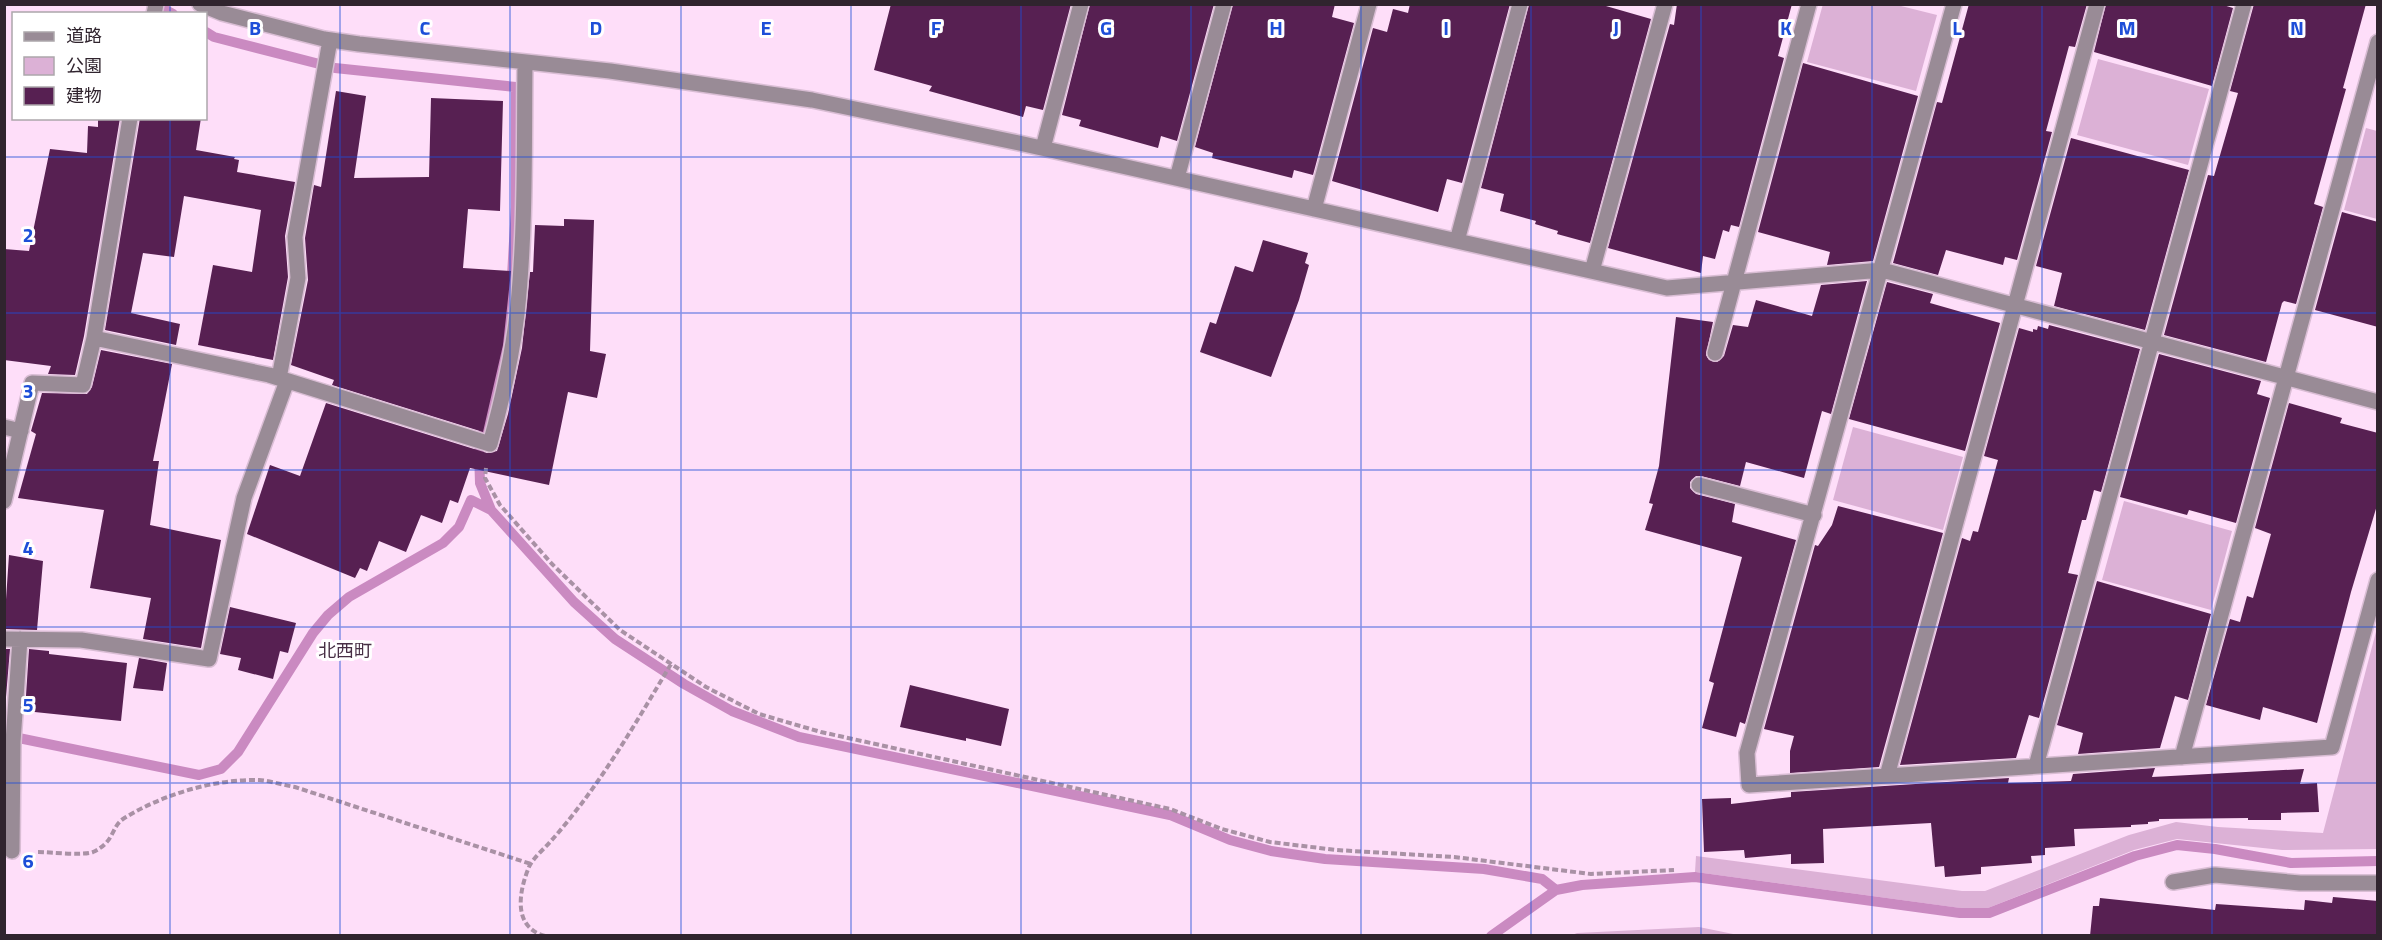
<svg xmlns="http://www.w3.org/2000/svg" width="2382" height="940" font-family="'Titillium Web','Noto Sans JP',sans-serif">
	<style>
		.green { fill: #dcb1d6 }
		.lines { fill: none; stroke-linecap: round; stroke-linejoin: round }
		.stream { stroke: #ca8ac1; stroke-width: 10 }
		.building { fill: #572052 }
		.minor-casing { stroke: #d9bdd4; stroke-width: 18 }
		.path { stroke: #a991a5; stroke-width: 4; stroke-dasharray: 6 3; stroke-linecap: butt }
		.minor { stroke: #998b96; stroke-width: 15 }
		.grid { fill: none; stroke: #1d4ed8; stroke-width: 1.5; stroke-opacity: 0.55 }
		.labels { text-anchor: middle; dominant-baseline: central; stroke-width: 6; stroke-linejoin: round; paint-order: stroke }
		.neighbourhood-label { font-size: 18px; fill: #482f45; stroke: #fff }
		.grid-label { font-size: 20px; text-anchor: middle; font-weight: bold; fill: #1d4ed8; stroke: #fff; stroke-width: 6; stroke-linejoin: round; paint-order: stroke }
	</style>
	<rect width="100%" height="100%" fill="#fedef9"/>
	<path class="green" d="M 1823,4 L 1897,5 L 1937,15 L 1916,91 L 1807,62 Z
		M 2098,59 L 2209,89 L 2188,165 L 2077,135 Z
		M 2366,128 L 2377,131 L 2377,219 L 2344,210 Z
		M 1853,427 L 1963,457 L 1943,530 L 1833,500 Z
		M 2124,501 L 2232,531 L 2211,610 L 2102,580 Z
		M 2377,628 L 2377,849 L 2282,850 L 2177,839 L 2134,850 L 1988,908 L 1960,908 L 1695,872 L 1696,856 L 1962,891 L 1985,891 L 2129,835 L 2176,822 L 2218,827 L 2323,833 Z
		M 1699,927 L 1738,935 L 1572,935 L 1577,933 Z"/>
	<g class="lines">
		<path class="stream" d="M 154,4 L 173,14
			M 206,32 L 214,37 L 335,68 L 516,87 L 516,207 L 510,310 L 496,389 L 479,451 L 480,483 L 491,510 L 574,602 L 615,639 L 684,684 L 732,711 L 799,737 L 1170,815 L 1230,840 L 1271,851 L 1325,859 L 1484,869 L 1542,879 L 1556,890
			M 4,735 L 199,775 L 221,769 L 238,752 L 313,633 L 328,615 L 349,597 L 443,543 L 459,527 L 471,500 L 491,510
			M 1491,936 L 1556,890 L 1582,885 L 1695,877 L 1960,913 L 1989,913 L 2135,856 L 2177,845 L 2215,849 L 2291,863 L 2378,861"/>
	</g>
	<path class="building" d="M 891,4 L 1071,4 L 1043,110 L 1026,106 L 1023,117 L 929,91 L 932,86 L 874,70 Z
		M 1090,4 L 1214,4 L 1177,141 L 1161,136 L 1158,148 L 1079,126 L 1081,120 L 1062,115 Z
		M 1233,4 L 1335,4 L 1332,17 L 1354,23 L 1313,175 L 1294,170 L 1292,178 L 1212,158 L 1213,153 L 1195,147 Z
		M 1410,4 L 1510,4 L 1462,183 L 1447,179 L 1438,212 L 1332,181 L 1373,28 L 1387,32 L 1393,9 L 1408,13 Z
		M 1529,4 L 1599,4 L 1651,19 L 1590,243 L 1557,234 L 1558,231 L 1535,224 L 1536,221 L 1500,211 L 1504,194 L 1481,188 Z
		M 1677,4 L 1792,4 L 1778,56 L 1784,58 L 1739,227 L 1731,225 L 1729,232 L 1723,230 L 1715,259 L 1703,256 L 1701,273 L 1608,248 L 1670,24 L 1674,25 Z
		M 1969,4 L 2087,4 L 2075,47 L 2069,46 L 2046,131 L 2052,132 L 2017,260 L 2005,257 L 2003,265 L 1946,250 L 1938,275 L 1893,263 L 1937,102 L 1942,103 Z
		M 2106,4 L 2220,4 L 2233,8 L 2212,86 L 2094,52 Z
		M 2254,4 L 2366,4 L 2343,88 L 2346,89 L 2314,204 L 2323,207 L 2296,304 L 2284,301 L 2282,303 L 2266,362 L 2164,335 L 2208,175 L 2214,176 L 2238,93 L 2230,91 Z
		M 1803,63 L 1918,96 L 1873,261 L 1827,265 L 1830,252 L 1758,232 Z
		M 336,91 L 366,96 L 354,178 L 429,177 L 431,98 L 503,101 L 500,211 L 468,209 L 463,268 L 511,271 L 503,345 L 483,432 L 332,385 L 334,380 L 291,365 L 308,280 L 305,238 L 314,185 L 321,187 Z
		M 98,118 L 120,118 L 84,336 L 75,375 L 48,374 L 51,366 L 4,360 L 4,249 L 29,251 L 50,149 L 87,153 L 88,126 L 98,127 Z
		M 140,118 L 201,118 L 196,150 L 235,157 L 234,159 L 239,160 L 237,172 L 295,182 L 285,236 L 288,277 L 273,360 L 198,345 L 213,265 L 252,272 L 261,210 L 184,196 L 174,257 L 143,253 L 131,313 L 180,324 L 176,345 L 105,330 Z
		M 2071,138 L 2189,170 L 2145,330 L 2054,306 L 2062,273 L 2036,266 Z
		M 2342,212 L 2378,222 L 2378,327 L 2315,310 Z
		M 564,219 L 594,220 L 590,351 L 606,354 L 597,398 L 568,392 L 549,485 L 470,468 L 458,503 L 450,500 L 442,523 L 421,515 L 406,552 L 379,541 L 367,571 L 360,568 L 355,578 L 247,534 L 270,465 L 300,476 L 326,403 L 487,453 L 497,451 L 508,414 L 522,348 L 530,272 L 533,272 L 535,225 L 564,226 Z
		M 1263,240 L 1308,253 L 1305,263 L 1309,265 L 1299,300 L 1271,377 L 1200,352 L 1210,322 L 1216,324 L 1235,266 L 1253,272 Z
		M 1867,281 L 1831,414 L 1822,411 L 1804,478 L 1746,462 L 1740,486 L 1701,476 L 1696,476 L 1690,482 L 1690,488 L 1696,494 L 1735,504 L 1732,522 L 1796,540 L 1745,724 L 1740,722 L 1736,737 L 1702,728 L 1714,683 L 1709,681 L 1742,557 L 1645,530 L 1653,504 L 1649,503 L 1659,466 L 1676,317 L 1713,322 L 1706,355 L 1709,360 L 1717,362 L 1724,356 L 1733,325 L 1748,327 L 1756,300 L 1812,316 L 1821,285 Z
		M 1887,282 L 1933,294 L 1930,303 L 2000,323 L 1965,451 L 1849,419 Z
		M 2049,325 L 2140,349 L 2101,492 L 2094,490 L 2086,520 L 2082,520 L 2068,573 L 2078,575 L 2039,718 L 2029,715 L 2016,758 L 1900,765 L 1962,538 L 1970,541 L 1973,531 L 1978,532 L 1998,460 L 1984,456 L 2019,328 L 2033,332 L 2033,329 L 2037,330 L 2038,326 L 2048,329 Z
		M 101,350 L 172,364 L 153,461 L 159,461 L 150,525 L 221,540 L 201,648 L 143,639 L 151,598 L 90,588 L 104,510 L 18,498 L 36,434 L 31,431 L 42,393 L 87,394 L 92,387 Z
		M 2159,354 L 2261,381 L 2257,394 L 2270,398 L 2236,523 L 2189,510 L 2187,515 L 2120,497 Z
		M 2289,403 L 2342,418 L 2340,423 L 2378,433 L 2378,502 L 2351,592 L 2317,723 L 2263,707 L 2260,720 L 2206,705 L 2230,619 L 2240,622 L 2247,596 L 2253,598 L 2271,534 L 2255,528 Z
		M 1838,506 L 1943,533 L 1879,767 L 1790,773 L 1790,751 L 1794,736 L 1764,729 L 1815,545 L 1818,546 L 1832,525 Z
		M 9,555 L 43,561 L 37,630 L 4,629 Z
		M 2097,581 L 2211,614 L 2188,700 L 2175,696 L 2160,748 L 2078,754 L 2083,733 L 2057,725 Z
		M 230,607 L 296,623 L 288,653 L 280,651 L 273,679 L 238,670 L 241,658 L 220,654 Z
		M 4,649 L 10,649 L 5,709 L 4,709 Z
		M 29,649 L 49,651 L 49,654 L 127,663 L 121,721 L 25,711 Z
		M 139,658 L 167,663 L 163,691 L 133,688 Z
		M 910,685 L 1009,709 L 1001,746 L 966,738 L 966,741 L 900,727 Z
		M 2155,768 L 2152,777 L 2304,769 L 2300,784 L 2317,783 L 2319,812 L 2281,813 L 2281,820 L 2248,820 L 2248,818 L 2159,819 L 2159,821 L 2148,822 L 2148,824 L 2131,825 L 2131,827 L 2074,829 L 2075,846 L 2045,848 L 2045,855 L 2031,856 L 2032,863 L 1981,867 L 1981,874 L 1945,877 L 1944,866 L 1935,867 L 1931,823 L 1823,829 L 1824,863 L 1791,864 L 1791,854 L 1745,858 L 1744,850 L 1704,852 L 1702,799 L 1731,798 L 1731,804 L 1791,797 L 1791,792 L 2009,778 L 2008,783 L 2071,781 L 2073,774 Z
		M 2333,897 L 2378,901 L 2378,936 L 2090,936 L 2093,906 L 2099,906 L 2100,898 L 2215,910 L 2216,904 L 2304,910 L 2305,900 L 2332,903 Z"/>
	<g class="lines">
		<g class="minor-casing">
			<path id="minor" d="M 200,4 L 222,13 L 324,39 L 359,44 L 610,71 L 812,100 L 1019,143 L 1667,288 L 1882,270 L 2378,402
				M 1954,4 L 1747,753 L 1749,785 L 2332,747 L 2378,580
				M 154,14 L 156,4
				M 1043,148 L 1081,4
				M 1177,178 L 1224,4
				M 1314,209 L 1369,4
				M 1457,241 L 1520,4
				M 1592,271 L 1665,4
				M 94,338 L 130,118
				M 1715,353 L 1809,4
				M 279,378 L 298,278 L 295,237 L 330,40
				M 4,427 L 21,431
				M 1699,485 L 1814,515
				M 4,501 L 32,383 L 83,385 L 94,338 L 269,375 L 490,444 C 502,401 512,357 517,314 C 526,230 524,146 525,62
				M 4,639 L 81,640 L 209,659 L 244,498 L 287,381
				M 2182,757 L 2378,42
				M 2036,766 L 2244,4
				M 1887,776 L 2097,4
				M 12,851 L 13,742 L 20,639
				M 2173,882 L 2215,875 L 2300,883 L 2378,883"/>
		</g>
		<path class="path" d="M 486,468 L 485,478 L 500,505 L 552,564 L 620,630 L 706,687 L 759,714 L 821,732 L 1170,809 L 1222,829 L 1270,842 L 1336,850 L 1454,857 L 1591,874 L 1674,870
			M 38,852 C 51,852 82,856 93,852 C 115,842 111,827 123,819 C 161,795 213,779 259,780 C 271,781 283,785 295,787 L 531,864
			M 545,936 C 512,927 519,891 529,867 C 533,858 543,850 550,842 C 561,830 572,816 582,803 C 615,759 643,711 671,664"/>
		<use href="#minor" class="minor"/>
	</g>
	<path class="grid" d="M 170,4 L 170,14M 340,4 L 340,936M 510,4 L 510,936M 681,4 L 681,936M 851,4 L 851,936M 1021,4 L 1021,936M 1191,4 L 1191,936M 1361,4 L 1361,936M 1531,4 L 1531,936M 1701,4 L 1701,936M 1872,4 L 1872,936M 2042,4 L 2042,936M 2212,4 L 2212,936M 170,118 L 170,936M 4,157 L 2378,157M 4,313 L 2378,313M 4,470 L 2378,470M 4,627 L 2378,627M 4,783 L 2378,783"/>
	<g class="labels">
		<g class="neighbourhood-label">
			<text x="345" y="650">北西町</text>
		</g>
	</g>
	<g class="grid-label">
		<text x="255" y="35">B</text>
		<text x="425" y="35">C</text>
		<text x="596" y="35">D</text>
		<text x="766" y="35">E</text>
		<text x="936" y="35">F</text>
		<text x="1106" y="35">G</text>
		<text x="1276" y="35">H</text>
		<text x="1446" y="35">I</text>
		<text x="1616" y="35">J</text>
		<text x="1786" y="35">K</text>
		<text x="1957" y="35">L</text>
		<text x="2127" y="35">M</text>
		<text x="2297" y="35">N</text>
		<text x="28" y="242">2</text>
		<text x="28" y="398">3</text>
		<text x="28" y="555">4</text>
		<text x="28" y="712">5</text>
		<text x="28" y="868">6</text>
	</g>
	<rect width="2382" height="940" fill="none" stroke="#30242e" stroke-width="12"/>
	<rect x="12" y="12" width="195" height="108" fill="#ffffff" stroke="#aca7ab" stroke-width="1.5"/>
	<rect x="24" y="32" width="30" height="9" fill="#998b96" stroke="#aca7ab" stroke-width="1.5"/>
	<text x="66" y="42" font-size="18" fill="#30242e">道路</text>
	<rect x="24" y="57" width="30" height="18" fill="#dcb1d6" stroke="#aca7ab" stroke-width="1.5"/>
	<text x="66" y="72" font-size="18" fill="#30242e">公園</text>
	<rect x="24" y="87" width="30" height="18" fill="#572052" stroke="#aca7ab" stroke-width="1.5"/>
	<text x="66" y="102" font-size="18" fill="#30242e">建物</text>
</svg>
